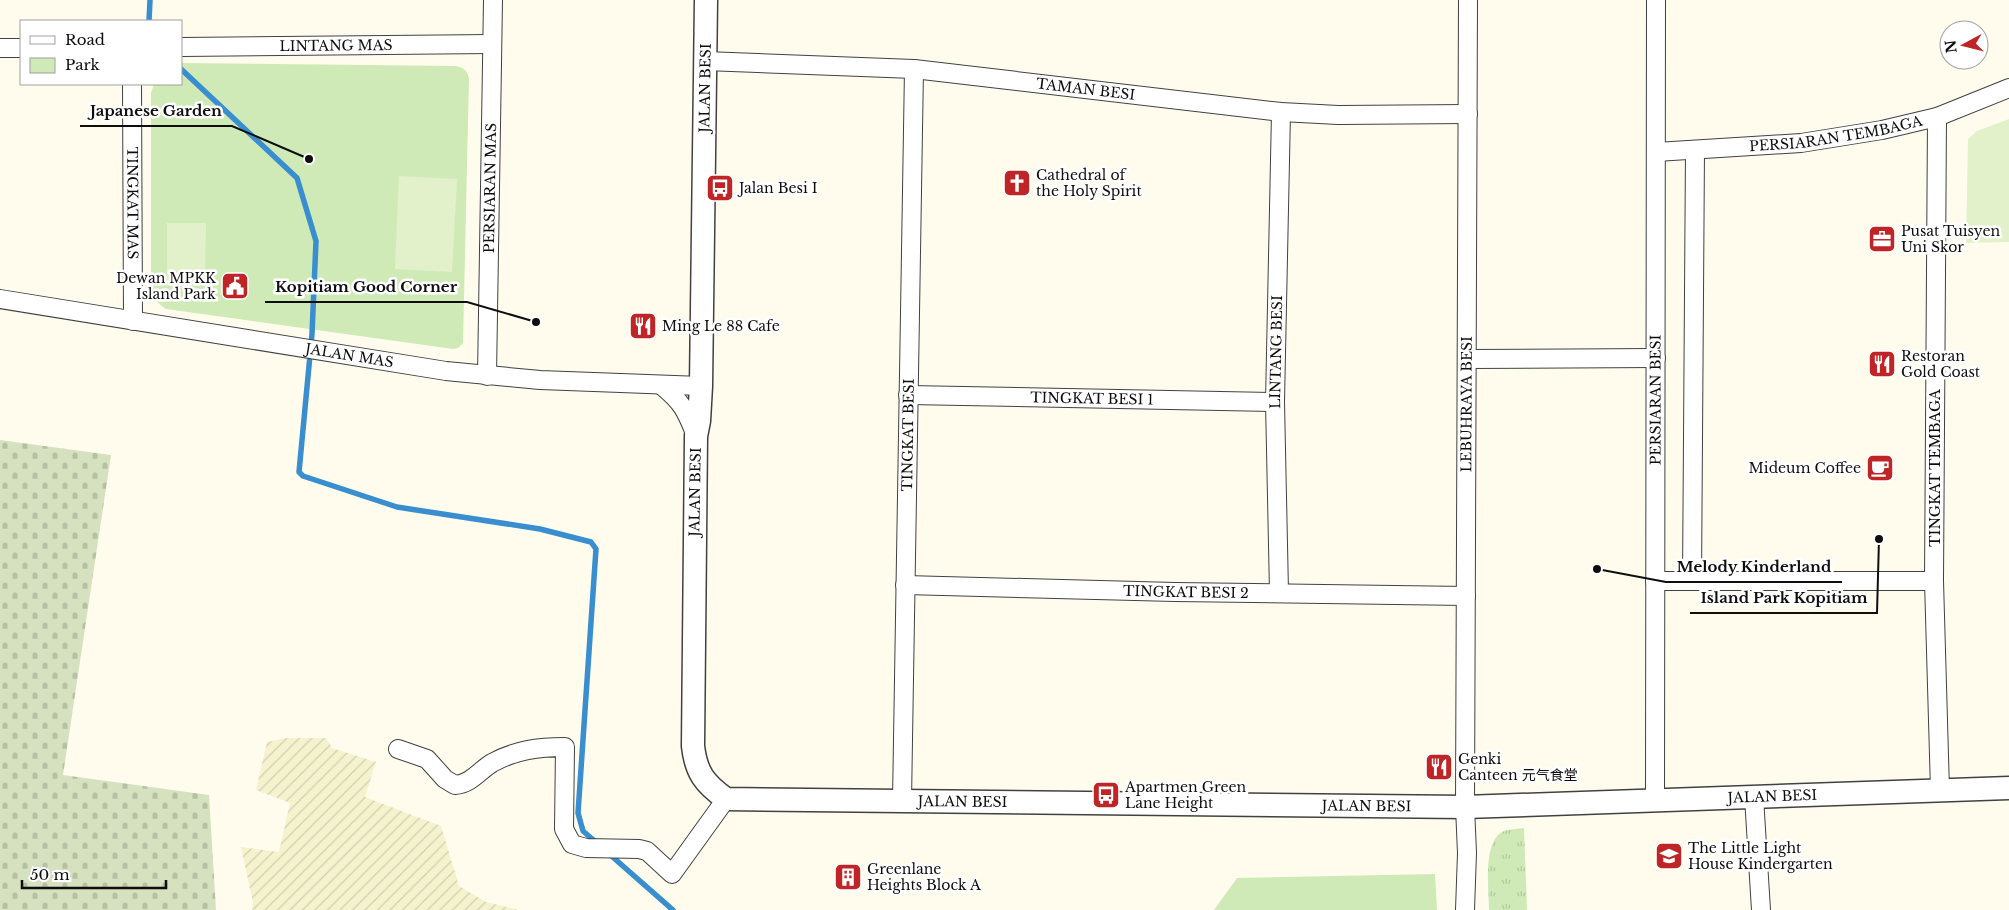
<svg xmlns="http://www.w3.org/2000/svg" width="2009" height="910" font-family="'Libre Baskerville','Noto Sans SC',serif">
	<style>
		.farmland { fill: url(#farmland-furrows) }
		.grass { fill: url(#grass-tufts) }
		.cemetery { fill: url(#cemetery-stones) }
		.park { fill: #d0eab7 }
		.pitch { fill: #e2f1c9 }
		.lines { fill: none; stroke-linecap: round; stroke-linejoin: round }
		.stream { stroke: #388ecf; stroke-width: 5.5 }
		.minor-casing { stroke: #414141; stroke-width: 20 }
		.tertiary-casing { stroke: #414141; stroke-width: 25 }
		.minor { stroke: #fff; stroke-width: 18 }
		.tertiary { stroke: #fff; stroke-width: 22 }
		.labels { text-anchor: middle; dominant-baseline: central; stroke-width: 5; stroke-linejoin: round; paint-order: stroke }
		.street-label { font-size: 14px; fill: #0e0e0e; stroke: #fff }
		.poi-label { font-size: 14px; fill: #0e0e0e; stroke: #fff; text-anchor: start }
		.leader { fill: none; stroke: #0e0e0e; stroke-width: 2 }
		.callout-dot { fill: #0e0e0e; stroke: #fff; stroke-width: 2 }
		.callout-label { font-size: 15px; text-anchor: middle; font-weight: bold; fill: #0e0e0e; stroke: #fff; stroke-width: 5; stroke-linejoin: round; paint-order: stroke }
	</style>
	<defs>
		<pattern id="farmland-furrows" width="10" height="10" patternUnits="userSpaceOnUse" patternTransform="scale(1.25)"><rect width="10" height="10" fill="#f5f3ce"/><path d="M-1 1l2-2M0 10L10 0M9 11l2-2" fill="none" stroke="#d1cfb0"/></pattern>
		<pattern id="grass-tufts" width="24" height="20" patternUnits="userSpaceOnUse" patternTransform="scale(1.25)"><rect width="24" height="20" fill="#d0eab7"/><path d="M3 7l-1-3M5 7V3M7 7l1-3M15 17l-1-3M17 17v-4M19 17l1-3" fill="none" stroke="#b1c89c"/></pattern>
		<pattern id="cemetery-stones" width="16" height="16" patternUnits="userSpaceOnUse" patternTransform="scale(1.25)"><rect width="16" height="16" fill="#d5e1bf"/><path d="M2 7V4a2 2 0 0 1 4 0v3zM10 15v-3a2 2 0 0 1 4 0v3z" fill="#b6c0a3"/></pattern>
	</defs>
	<rect width="100%" height="100%" fill="#fffcee"/>
	<path class="farmland" d="M 286,738 L 326,738 L 332,748 L 376,762 L 365,797 L 441,826 L 459,886 L 486,902 L 519,910 L 252,910 L 253,903 L 241,847 L 279,852 L 290,803 L 256,790 L 267,742 Z"/>
	<path class="grass" d="M 1524,828 L 1527,910 L 1489,910 C 1489,890 1482,840 1504,831 C 1510,829 1518,829 1524,828 Z"/>
	<path class="cemetery" d="M 0,440 L 111,455 L 63,775 L 209,795 L 216,910 L 0,910 Z"/>
	<path class="park" d="M 181,63 L 456,66 C 464,68 467,70 469,78 L 463,343 L 458,348 L 453,349 L 166,309 C 157,303 153,299 151,288 L 151,93 L 154,84 L 181,84 Z
		M 1435,874 L 1437,910 L 1214,910 L 1237,878 Z"/>
	<path class="pitch" d="M 2009,119 L 2009,242 L 1966,243 L 1968,139 L 1977,131 Z
		M 399,176 L 457,179 L 452,272 L 395,269 Z
		M 167,223 L 206,223 L 205,281 L 167,281 Z"/>
	<g class="lines">
		<path class="stream" d="M 149,21 L 150,0
			M 181,69 L 297,178 L 316,241 L 312,334 L 299,472 L 303,476 L 397,507 L 540,529 L 591,542 L 596,549 L 578,813 L 583,831 L 598,844
			M 607,852 L 673,910"/>
		<g class="minor-casing">
			<g id="minor">
				<path id="s1" d="M 181,47 L 492,44"/>
				<path d="M 0,48 L 21,48"/>
				<path id="s2" d="M 705,61 L 914,69 L 1281,112 L 1338,115 L 1468,114"/>
				<path id="s3" d="M 132,84 L 133,321"/>
				<path d="M 1937,117 L 1934,581 L 1940,790"/>
				<path id="s4" d="M 1656,152 L 1801,143 L 1882,130 L 1937,117 L 2009,88"/>
				<path id="s5" d="M 0,299 L 446,371 L 540,380 L 701,386"/>
				<path d="M 1467,359 L 1656,358"/>
				<path id="s6" d="M 487,376 L 493,0"/>
				<path d="M 661,385 C 682,402 686,410 696,436"/>
				<path id="s7" d="M 908,395 L 1275,402"/>
				<path d="M 1655,581 L 1934,581"/>
				<path d="M 1692,581 L 1695,150"/>
				<path id="s8" d="M 905,585 L 1175,592 L 1466,596"/>
				<path id="s9" d="M 1279,592 L 1275,402 L 1281,112"/>
				<path d="M 398,749 L 427,759 L 445,779 L 455,785 C 471,784 480,770 492,763 C 516,750 538,747 565,747 L 564,829 L 572,844 L 586,848 L 639,849 L 647,851 L 672,874 L 726,799"/>
				<path d="M 1754,797 L 1761,910"/>
				<path id="s10" d="M 1655,799 L 1656,0"/>
				<path id="s11" d="M 902,801 L 914,69"/>
				<path id="s12" d="M 1465,910 L 1467,853 L 1465,807 L 1468,0"/>
			</g>
		</g>
		<g class="tertiary-casing">
			<g id="tertiary">
				<path id="s13" d="M 706,0 L 701,386 L 699,421 L 696,436 L 693,746 C 696,773 705,784 726,799 L 1465,807 L 2009,788"/>
			</g>
		</g>
		<use href="#minor" class="minor"/>
		<use href="#tertiary" class="tertiary"/>
	</g>
	<defs>
		<g id="church-square" transform="scale(1.4375)"><rect x="-9" y="-9" width="18" height="18" rx="4" fill="#bf2426" stroke="#fff"/><path d="M-1.2-6h2.4v3.5h3.3v2.4h-3.3V6h-2.4V-.1h-3.3v-2.4h3.3Z" fill="#fff"/></g>
		<g id="bus-square" transform="scale(1.4375)"><rect x="-9" y="-9" width="18" height="18" rx="4" fill="#bf2426" stroke="#fff"/><path d="M-5-6H5V4H4V6H2V4H-2V6H-4V4H-5ZM-3.5-4V0h7V-4ZM-3.5 1.2v1.5H-2V1.2ZM2 1.2v1.5H3.5V1.2Z" fill="#fff"/></g>
		<g id="office-square" transform="scale(1.4375)"><rect x="-9" y="-9" width="18" height="18" rx="4" fill="#bf2426" stroke="#fff"/><path d="M-6-3h4V-5.5h4V-3h4V5H-6ZM-1-4.5V-3h2v-1.5ZM-6 0V1H6V0Z" fill="#fff"/></g>
		<g id="civic-square" transform="scale(1.4375)"><rect x="-9" y="-9" width="18" height="18" rx="4" fill="#bf2426" stroke="#fff"/><path d="M-.6-6.5H3V-4.5H.6V-3L4-1V1h2V6H-6V1h2V-1L-.6-3ZM-1.2 2.5V6h2.4V2.5Z" fill="#fff"/></g>
		<g id="restaurant-square" transform="scale(1.4375)"><rect x="-9" y="-9" width="18" height="18" rx="4" fill="#bf2426" stroke="#fff"/><path d="M-5-6h1v4h1v-4h1v4h1v-4h1v5L-1.5 .5V6h-2V.5L-5-1ZM5-6V6H3V1.5H1.5Q1.5-4 5-6Z" fill="#fff"/></g>
		<g id="cafe-square" transform="scale(1.4375)"><rect x="-9" y="-9" width="18" height="18" rx="4" fill="#bf2426" stroke="#fff"/><path d="M-5.5-4.5H6V0H3Q3 3.5 0 3.5H-2.5Q-5.5 3.5-5.5 0ZM3-3.2v2h1.7v-2ZM-6 4.5H4V6H-6Z" fill="#fff"/></g>
		<g id="school-square" transform="scale(1.4375)"><rect x="-9" y="-9" width="18" height="18" rx="4" fill="#bf2426" stroke="#fff"/><path d="M0-5L7-2L0 1L-7-2ZM-4 1L0 2.5L4 1V4Q0 6-4 4Z" fill="#fff"/></g>
		<g id="building-square" transform="scale(1.4375)"><rect x="-9" y="-9" width="18" height="18" rx="4" fill="#bf2426" stroke="#fff"/><path d="M-4-6H4V6H1V3H-1V6H-4ZM-2.5-4.3h1.7v1.8h-1.7ZM.8-4.3h1.7v1.8H.8ZM-2.5-1h1.7V.8h-1.7ZM.8-1h1.7V.8H.8Z" fill="#fff"/></g>
	</defs>
	<g fill-rule="evenodd">
		<use href="#church-square" x="1017" y="183"/>
		<use href="#bus-square" x="720" y="188"/>
		<use href="#office-square" x="1882" y="239"/>
		<use href="#civic-square" x="235" y="286"/>
		<use href="#restaurant-square" x="643" y="326"/>
		<use href="#restaurant-square" x="1882" y="364"/>
		<use href="#cafe-square" x="1880" y="468"/>
		<use href="#restaurant-square" x="1439" y="767"/>
		<use href="#bus-square" x="1106" y="795"/>
		<use href="#school-square" x="1669" y="856"/>
		<use href="#building-square" x="848" y="877"/>
	</g>
	<g class="labels">
		<g class="street-label">
			<text stroke="none"><textPath href="#s1" startOffset="155">LINTANG MAS</textPath></text>
			<text transform="translate(705 88) rotate(-89)">JALAN BESI</text>
			<text stroke="none"><textPath href="#s2" startOffset="382">TAMAN BESI</textPath></text>
			<text stroke="none"><textPath href="#s4" startOffset="181">PERSIARAN TEMBAGA</textPath></text>
			<text stroke="none"><textPath href="#s6" startOffset="188">PERSIARAN MAS</textPath></text>
			<text stroke="none"><textPath href="#s3" startOffset="119">TINGKAT MAS</textPath></text>
			<text stroke="none"><textPath href="#s9" startOffset="240">LINTANG BESI</textPath></text>
			<text stroke="none"><textPath href="#s5" startOffset="354">JALAN MAS</textPath></text>
			<text stroke="none"><textPath href="#s7" startOffset="184">TINGKAT BESI 1</textPath></text>
			<text stroke="none"><textPath href="#s10" startOffset="399">PERSIARAN BESI</textPath></text>
			<text stroke="none"><textPath href="#s12" startOffset="506">LEBUHRAYA BESI</textPath></text>
			<text stroke="none"><textPath href="#s11" startOffset="366">TINGKAT BESI</textPath></text>
			<text transform="translate(1935 468) rotate(-90)">TINGKAT TEMBAGA</text>
			<text transform="translate(695 492) rotate(-89)">JALAN BESI</text>
			<text stroke="none"><textPath href="#s8" startOffset="281">TINGKAT BESI 2</textPath></text>
			<text stroke="none"><textPath href="#s13" startOffset="1858">JALAN BESI</textPath></text>
			<text stroke="none"><textPath href="#s13" startOffset="1048">JALAN BESI</textPath></text>
			<text stroke="none"><textPath href="#s13" startOffset="1452">JALAN BESI</textPath></text>
		</g>
		<g class="poi-label">
			<text x="1036" y="175">Cathedral of<tspan x="1036" dy="16">the Holy Spirit</tspan></text>
			<text x="739" y="188">Jalan Besi I</text>
			<text x="1901" y="231">Pusat Tuisyen<tspan x="1901" dy="16">Uni Skor</tspan></text>
			<text x="216" y="278" text-anchor="end">Dewan MPKK<tspan x="216" dy="16">Island Park</tspan></text>
			<text x="662" y="326">Ming Le 88 Cafe</text>
			<text x="1901" y="356">Restoran<tspan x="1901" dy="16">Gold Coast</tspan></text>
			<text x="1861" y="468" text-anchor="end">Mideum Coffee</text>
			<text x="1458" y="759">Genki<tspan x="1458" dy="16">Canteen 元气食堂</tspan></text>
			<text x="1125" y="787">Apartmen Green<tspan x="1125" dy="16">Lane Height</tspan></text>
			<text x="1688" y="848">The Little Light<tspan x="1688" dy="16">House Kindergarten</tspan></text>
			<text x="867" y="869">Greenlane<tspan x="867" dy="16">Heights Block A</tspan></text>
		</g>
	</g>
	<path class="leader" d="M309 159L232 126H80M536 322L467 302H265M1597 569L1666 582H1842M1879 539L1877 613H1690"/>
	<g class="callout-dot">
		<circle cx="309" cy="159" r="5"/>
		<circle cx="536" cy="322" r="5"/>
		<circle cx="1597" cy="569" r="5"/>
		<circle cx="1879" cy="539" r="5"/>
	</g>
	<g class="callout-label">
		<text x="156" y="116">Japanese Garden</text>
		<text x="366" y="292">Kopitiam Good Corner</text>
		<text x="1754" y="572">Melody Kinderland</text>
		<text x="1784" y="603">Island Park Kopitiam</text>
	</g>
	<rect x="20" y="20" width="162" height="65" fill="#ffffff" stroke="#9f9f9f"/>
	<rect x="30" y="36" width="25" height="8" fill="#ffffff" stroke="#9f9f9f"/>
	<text x="65" y="45" font-size="15" fill="#0e0e0e">Road</text>
	<rect x="30" y="58" width="25" height="15" fill="#d0eab7" stroke="#9f9f9f"/>
	<text x="65" y="70" font-size="15" fill="#0e0e0e">Park</text>
	<g transform="translate(1964 45) rotate(263)"><circle r="24" fill="#ffffff" stroke="#9f9f9f"/>
	<path d="M0-4L9 19L0 12L-9 19Z" fill="#bf2426"/>
	<text y="-8" font-size="14" font-weight="bold" text-anchor="middle" fill="#0e0e0e">N</text>
	</g>
	<path d="M22 880v8h144v-8" fill="none" stroke="#0e0e0e" stroke-width="2.5"/>
	<text x="30" y="880" font-size="15" fill="#0e0e0e" stroke="#ffffff" stroke-width="4" paint-order="stroke">50 m</text>
</svg>
